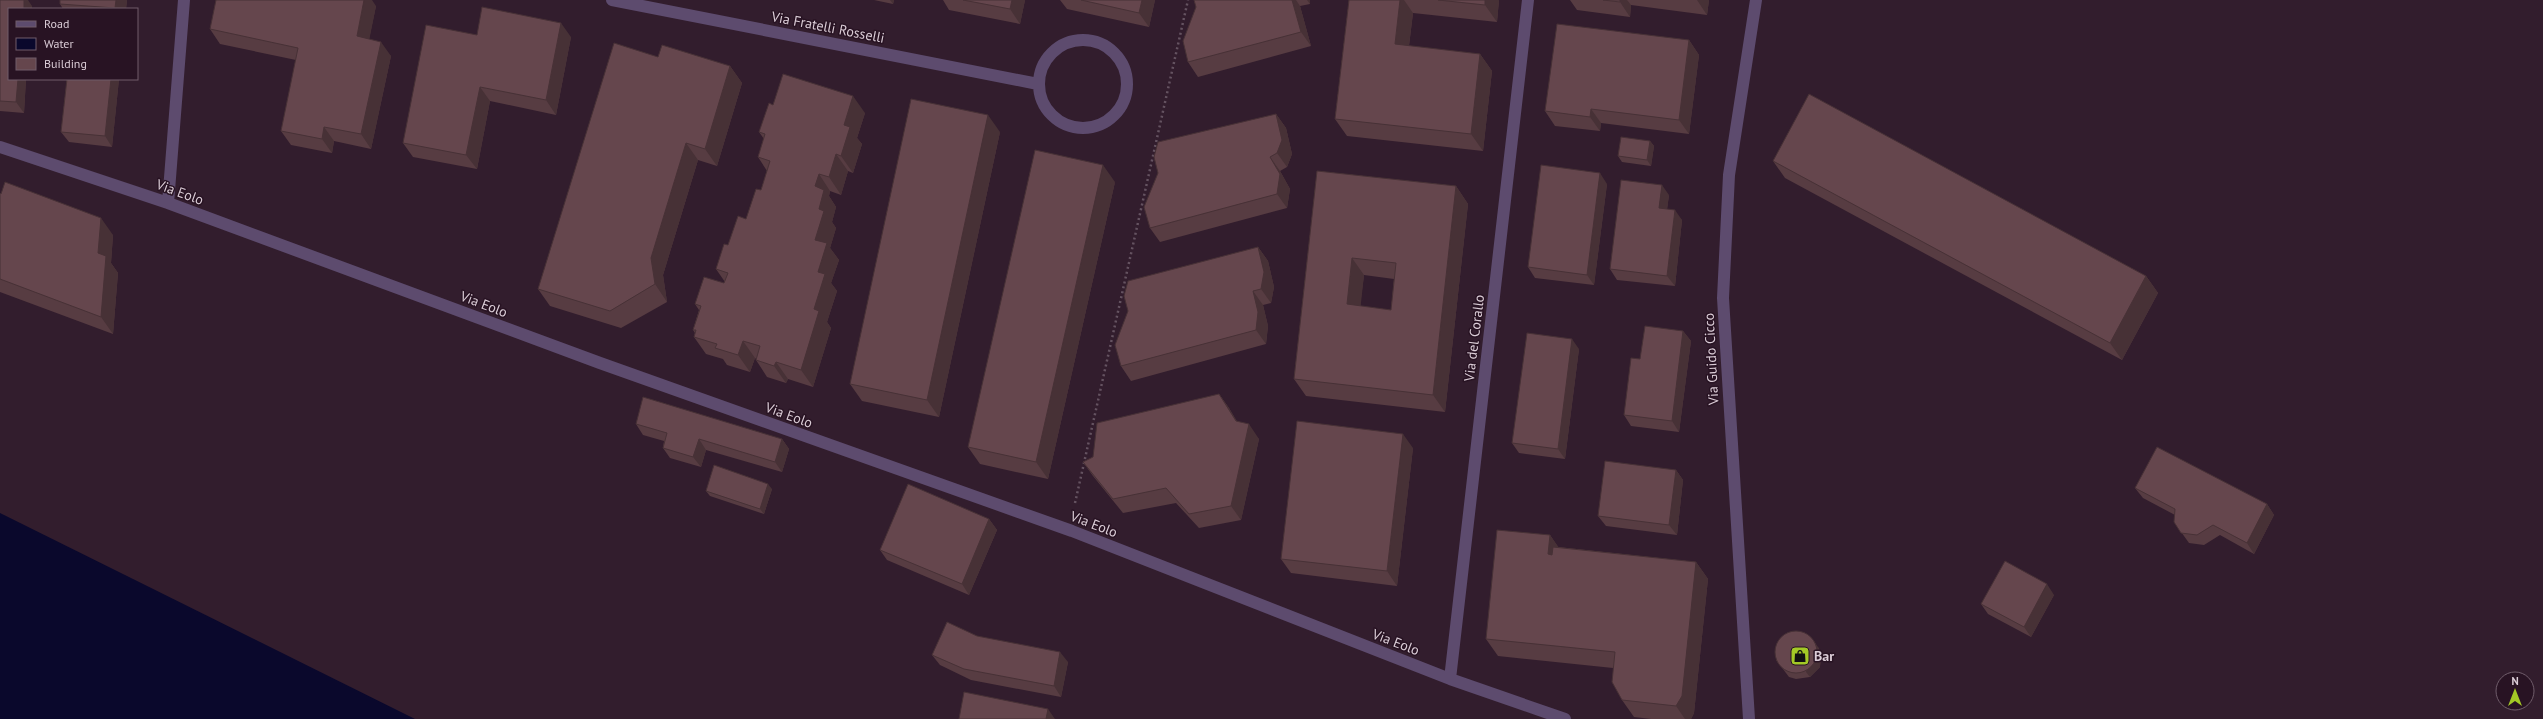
<svg xmlns="http://www.w3.org/2000/svg" width="2543" height="719" font-family="'PT Sans',sans-serif">
	<style>
		.water { fill: #0a082c }
		.lines { fill: none; stroke-linecap: round; stroke-linejoin: round }
		.path { stroke: #655361; stroke-width: 2.5; stroke-dasharray: 2 3; stroke-linecap: butt }
		.street { stroke: #5d4b6e; stroke-width: 12 }
		.wall { fill: #573c42; fill-rule: evenodd }
		.shaded-wall { fill: #473136 }
		.building { fill: #65464d; stroke: #473136; fill-rule: evenodd }
		.labels { text-anchor: middle; dominant-baseline: central; stroke-width: 3; stroke-linejoin: round; paint-order: stroke }
		.street-label { font-size: 14px; fill: #dbcdd7; stroke: #281323 }
		.poi-label { font-size: 14px; font-weight: bold; fill: #dbcdd7; stroke: #281323; text-anchor: start }
	</style>
	<rect width="100%" height="100%" fill="#321d2d"/>
	<path class="water" d="M 0,513 L 415,719 L 0,719 Z"/>
	<g class="lines">
		<path class="path" d="M 1075,503 L 1188,0"/>
		<path class="street" d="M 612,0 L 1038,84
			M1039 84a44 44 0 1 1 88 0a44 44 0 1 1-88 0Z
			M 0,147 L 168,203 L 600,363 L 1072,531 L 1450,679 L 1565,719
			M 168,203 L 184,0
			M 1450,679 L 1528,0
			M 1749,719 L 1723,298 L 1729,175 L 1756,0"/>
	</g>
	<path class="wall" d="M 0,0 L 32,6 L 9,79 L 26,79 L 24,113 L 0,111 Z
		M 127,0 L 126,9 L 63,9 L 60,4 Z
		M 874,0 L 894,0 L 893,4 Z
		M 943,0 L 1025,0 L 1020,24 L 949,10 Z
		M 1060,0 L 1155,0 L 1149,27 L 1067,9 Z
		M 1194,0 L 1310,0 L 1310,4 L 1300,6 L 1311,46 L 1198,77 L 1188,62 L 1196,7 Z
		M 1349,0 L 1499,0 L 1497,22 L 1413,13 L 1409,46 L 1480,54 L 1492,71 L 1483,151 L 1347,136 L 1335,119 Z
		M 1570,0 L 1709,0 L 1707,15 L 1631,5 L 1630,17 L 1577,10 Z
		M 376,6 L 369,39 L 391,56 L 371,149 L 334,141 L 332,153 L 291,145 L 281,131 L 296,60 L 220,44 L 210,29 Z
		M 477,35 L 571,37 L 556,115 L 490,101 L 477,169 L 413,157 L 403,143 Z
		M 1689,40 L 1699,55 L 1689,134 L 1601,123 L 1600,131 L 1555,126 L 1545,111 Z
		M 658,57 L 730,66 L 742,83 L 717,166 L 698,160 L 663,275 L 667,302 L 621,328 L 550,306 L 538,289 Z
		M 67,79 L 119,79 L 112,147 L 69,142 L 61,132 Z
		M 773,105 L 865,113 L 857,138 L 862,144 L 853,173 L 848,171 L 841,195 L 830,191 L 829,196 L 836,207 L 832,222 L 836,228 L 830,248 L 839,260 L 831,283 L 837,291 L 827,322 L 831,328 L 813,387 L 788,379 L 786,383 L 767,377 L 756,360 L 756,359 L 755,358 L 750,372 L 727,365 L 723,359 L 706,354 L 694,337 L 695,333 L 693,330 L 699,310 L 695,304 L 724,283 L 725,282 L 716,269 L 728,245 L 746,219 L 761,190 L 767,171 L 758,157 L 764,139 L 759,132 Z
		M 1276,114 L 1286,128 L 1292,154 L 1287,167 L 1280,171 L 1290,189 L 1287,208 L 1160,242 L 1150,228 Z
		M 1000,132 L 939,417 L 862,401 L 850,384 Z
		M 1650,141 L 1654,146 L 1651,166 L 1622,162 L 1618,156 Z
		M 1773,161 L 2146,276 L 2158,293 L 2122,360 L 1785,178 Z
		M 1317,171 L 1456,186 L 1468,204 L 1445,412 L 1306,396 L 1294,379 ZM 1364,275 L 1394,279 L 1391,310 L 1360,306 Z
		M 1115,182 L 1048,479 L 980,464 L 968,447 Z
		M 1607,184 L 1594,285 L 1535,278 L 1528,267 Z
		M 0,193 L 113,235 L 111,263 L 118,273 L 113,334 L 0,292 Z
		M 1669,195 L 1667,209 L 1682,220 L 1675,286 L 1617,280 L 1610,269 Z
		M 1258,247 L 1268,261 L 1274,287 L 1271,303 L 1263,305 L 1268,326 L 1266,344 L 1131,381 L 1121,366 Z
		M 1683,331 L 1691,341 L 1679,432 L 1631,426 L 1624,415 L 1640,359 Z
		M 1579,349 L 1565,459 L 1519,453 L 1512,443 Z
		M 1219,394 L 1229,408 L 1237,422 L 1259,439 L 1241,520 L 1199,528 L 1176,503 L 1123,513 L 1093,476 L 1083,462 Z
		M 636,424 L 782,439 L 789,449 L 782,472 L 706,450 L 701,467 L 670,458 L 663,448 L 664,441 L 643,435 Z
		M 1413,448 L 1397,586 L 1291,573 L 1281,559 Z
		M 1676,470 L 1683,480 L 1677,535 L 1606,526 L 1598,516 Z
		M 2135,488 L 2267,504 L 2274,515 L 2254,554 L 2220,535 L 2204,545 L 2189,543 L 2174,522 L 2175,515 L 2143,498 Z
		M 772,489 L 764,514 L 710,496 L 706,491 Z
		M 989,519 L 997,530 L 969,595 L 887,560 L 880,550 Z
		M 1550,535 L 1558,547 L 1696,562 L 1708,579 L 1694,713 L 1691,719 L 1651,719 L 1634,717 L 1622,700 L 1613,668 L 1498,656 L 1486,639 Z
		M 2054,595 L 2031,637 L 1988,614 L 1981,604 Z
		M 977,636 L 1068,662 L 1061,697 L 971,680 L 940,665 L 932,655 Z
		M 1818,647 L 1821,653 L 1820,667 L 1810,677 L 1796,679 L 1789,677 L 1776,660 Z"/>
	<path class="shaded-wall" d="M 24,0 L 28,0 L 32,6 L 32,9 L 24,9 Z
		M 116,0 L 127,0 L 126,9 L 116,9 L 115,8 Z
		M 364,0 L 372,0 L 376,6 L 367,51 L 357,36 Z
		M 890,0 L 894,0 L 893,4 Z
		M 1012,0 L 1025,0 L 1020,24 L 1010,9 Z
		M 1142,0 L 1155,0 L 1149,27 L 1139,13 Z
		M 1292,0 L 1296,0 L 1300,6 L 1311,46 L 1301,32 Z
		M 1307,0 L 1310,0 L 1310,4 Z
		M 1400,0 L 1404,0 L 1413,13 L 1407,61 L 1395,44 Z
		M 1485,0 L 1499,0 L 1497,22 L 1485,5 Z
		M 1620,0 L 1627,0 L 1631,5 L 1630,17 L 1620,2 Z
		M 1697,0 L 1709,0 L 1707,15 Z
		M 561,23 L 571,37 L 556,115 L 546,100 Z
		M 1689,40 L 1699,55 L 1689,134 L 1679,120 Z
		M 381,42 L 391,56 L 371,149 L 361,134 Z
		M 1480,54 L 1492,71 L 1483,151 L 1471,134 Z
		M 730,66 L 742,83 L 717,166 L 705,149 Z
		M 18,79 L 26,79 L 24,113 L 16,102 Z
		M 111,79 L 119,79 L 112,147 L 105,136 Z
		M 480,87 L 490,101 L 477,169 L 466,155 Z
		M 853,96 L 865,113 L 857,138 L 862,144 L 853,173 L 841,156 L 844,125 Z
		M 1591,109 L 1601,123 L 1600,131 L 1590,117 Z
		M 1276,114 L 1286,128 L 1292,154 L 1287,167 L 1277,153 Z
		M 988,115 L 1000,132 L 939,417 L 927,400 Z
		M 324,127 L 334,141 L 332,153 L 322,139 Z
		M 1650,141 L 1654,146 L 1651,166 L 1647,160 Z
		M 686,143 L 698,160 L 663,275 L 667,302 L 655,284 L 651,258 Z
		M 836,154 L 848,171 L 841,195 L 829,177 Z
		M 1270,157 L 1280,171 L 1290,189 L 1287,208 L 1277,194 Z
		M 1103,165 L 1115,182 L 1048,479 L 1036,462 Z
		M 1600,173 L 1607,184 L 1594,285 L 1587,275 Z
		M 819,174 L 830,191 L 829,196 L 836,207 L 832,222 L 836,228 L 830,248 L 839,260 L 831,283 L 837,291 L 827,322 L 831,328 L 813,387 L 801,370 L 814,309 L 818,272 L 815,240 L 819,209 L 815,186 Z
		M 1662,185 L 1669,195 L 1666,218 L 1659,208 Z
		M 1456,186 L 1468,204 L 1445,412 L 1433,395 Z
		M 1675,210 L 1682,220 L 1675,286 L 1667,276 Z
		M 101,218 L 113,235 L 111,263 L 118,273 L 113,334 L 101,317 L 98,253 Z
		M 1258,247 L 1268,261 L 1274,287 L 1271,303 L 1261,289 Z
		M 1352,258 L 1364,275 L 1359,321 L 1347,304 Z
		M 2146,276 L 2158,293 L 2122,360 L 2110,343 Z
		M 1253,291 L 1263,305 L 1268,326 L 1266,344 L 1256,330 Z
		M 1683,331 L 1691,341 L 1679,432 L 1672,421 Z
		M 1572,339 L 1579,349 L 1565,459 L 1558,449 Z
		M 743,341 L 755,358 L 750,372 L 738,355 Z
		M 776,362 L 788,379 L 786,383 L 774,366 Z
		M 1219,394 L 1229,408 L 1246,436 L 1236,421 Z
		M 1249,424 L 1259,439 L 1241,520 L 1231,506 Z
		M 1403,434 L 1413,448 L 1397,586 L 1387,571 Z
		M 699,439 L 706,450 L 701,467 L 693,457 Z
		M 782,439 L 789,449 L 782,472 L 775,462 Z
		M 1676,470 L 1683,480 L 1677,535 L 1669,525 Z
		M 768,484 L 772,489 L 764,514 L 760,509 Z
		M 2267,504 L 2274,515 L 2254,554 L 2247,543 Z
		M 989,519 L 997,530 L 969,595 L 962,584 Z
		M 1550,535 L 1562,552 L 1560,572 L 1548,554 Z
		M 1696,562 L 1708,579 L 1694,713 L 1691,719 L 1685,719 L 1676,706 Z
		M 2047,584 L 2054,595 L 2031,637 L 2024,627 Z
		M 1814,641 L 1818,647 L 1821,653 L 1820,667 L 1810,677 L 1806,672 Z
		M 1060,652 L 1068,662 L 1061,697 L 1054,686 Z
		M 1048,709 L 1055,719 L 1046,719 Z"/>
	<path class="building" d="M 0,0 L 24,0 L 24,9 L 9,9 L 9,79 L 18,79 L 16,102 L 0,101 Z
		M 60,0 L 116,0 L 115,8 L 60,4 Z
		M 216,0 L 364,0 L 357,36 L 381,42 L 361,134 L 324,127 L 322,139 L 281,131 L 298,48 L 210,29 Z
		M 963,0 L 1012,0 L 1010,9 Z
		M 1081,0 L 1142,0 L 1139,13 Z
		M 1194,0 L 1292,0 L 1301,32 L 1188,62 L 1183,41 L 1196,7 Z
		M 1349,0 L 1400,0 L 1395,44 L 1480,54 L 1471,134 L 1335,119 Z
		M 1438,0 L 1485,0 L 1485,5 Z
		M 1603,0 L 1620,0 L 1620,2 Z
		M 482,7 L 561,23 L 546,100 L 480,87 L 466,155 L 403,143 L 426,25 L 477,35 Z
		M 1557,24 L 1689,40 L 1679,120 L 1591,109 L 1590,117 L 1545,111 Z
		M 614,43 L 658,57 L 662,45 L 730,66 L 705,149 L 686,143 L 651,258 L 655,284 L 610,311 L 538,289 Z
		M 783,74 L 853,96 L 844,125 L 850,127 L 841,156 L 836,154 L 829,177 L 819,174 L 815,186 L 824,190 L 819,209 L 824,211 L 815,240 L 827,243 L 818,272 L 825,274 L 814,309 L 819,311 L 801,370 L 776,362 L 774,366 L 756,360 L 760,346 L 743,341 L 738,355 L 715,348 L 717,344 L 694,337 L 696,330 L 693,330 L 701,306 L 695,304 L 704,277 L 724,283 L 728,273 L 716,269 L 724,244 L 728,245 L 738,216 L 746,219 L 756,189 L 761,190 L 770,161 L 758,157 L 765,134 L 759,132 L 769,103 L 773,105 Z
		M 67,79 L 111,79 L 105,136 L 61,132 Z
		M 1809,94 L 2146,276 L 2110,343 L 1773,161 Z
		M 911,99 L 988,115 L 927,400 L 850,384 Z
		M 1276,114 L 1282,140 L 1277,153 L 1270,157 L 1280,174 L 1277,194 L 1150,228 L 1144,207 L 1158,173 L 1154,157 L 1158,142 Z
		M 1621,137 L 1650,141 L 1647,160 L 1618,156 Z
		M 1035,150 L 1103,165 L 1036,462 L 968,447 Z
		M 1541,165 L 1600,173 L 1587,275 L 1528,267 Z
		M 1317,171 L 1456,186 L 1433,395 L 1294,379 ZM 1352,258 L 1396,263 L 1391,310 L 1347,304 Z
		M 1621,180 L 1662,185 L 1659,208 L 1675,210 L 1667,276 L 1610,269 Z
		M 5,182 L 101,218 L 98,253 L 106,256 L 101,317 L 0,279 L 0,193 L 1,194 Z
		M 1258,247 L 1264,272 L 1261,289 L 1253,291 L 1258,312 L 1256,330 L 1121,366 L 1115,345 L 1128,311 L 1124,296 L 1128,281 Z
		M 1645,326 L 1683,331 L 1672,421 L 1624,415 L 1631,358 L 1640,359 Z
		M 1527,333 L 1572,339 L 1558,449 L 1512,443 Z
		M 1219,394 L 1236,421 L 1249,424 L 1231,506 L 1189,514 L 1166,488 L 1113,499 L 1083,462 L 1093,457 L 1097,423 Z
		M 643,397 L 782,439 L 775,462 L 699,439 L 693,457 L 663,448 L 667,433 L 636,424 Z
		M 1297,421 L 1403,434 L 1387,571 L 1281,559 Z
		M 2157,447 L 2267,504 L 2247,543 L 2213,525 L 2197,535 L 2181,533 L 2174,522 L 2175,509 L 2135,488 Z
		M 1605,461 L 1676,470 L 1669,525 L 1598,516 Z
		M 714,465 L 768,484 L 760,509 L 706,491 Z
		M 908,484 L 989,519 L 962,584 L 880,550 Z
		M 1497,530 L 1550,535 L 1548,554 L 1552,555 L 1553,547 L 1696,562 L 1682,696 L 1676,706 L 1622,700 L 1612,682 L 1615,652 L 1486,639 Z
		M 2005,561 L 2047,584 L 2024,627 L 1981,604 Z
		M 947,622 L 977,636 L 1060,652 L 1054,686 L 964,669 L 932,655 Z
		M1775 652a21 21 0 1 1 42 0a21 21 0 1 1-42 0Z
		M 964,692 L 1048,709 L 1046,719 L 959,719 Z"/>
	<defs>
		<g id="shop-square" transform="scale(1)"><rect x="-9" y="-9" width="18" height="18" rx="4" fill="#a3c926" stroke="#281323"/><path d="M-5-2.5h2.3a2.7 3.5 0 0 1 5.4 0H5L5.5 6h-11ZM-1.5-2.5h3a1.5 2.3 0 0 0-3 0Z" fill="#111"/></g>
	</defs>
	<g fill-rule="evenodd">
		<use href="#shop-square" x="1800" y="656"/>
	</g>
	<g class="labels">
		<g class="street-label">
			<text transform="translate(828 27) rotate(11)">Via Fratelli Rosselli</text>
			<text transform="translate(180 192) rotate(20)">Via Eolo</text>
			<text transform="translate(484 304) rotate(21)">Via Eolo</text>
			<text transform="translate(1474 338) rotate(-83)">Via del Corallo</text>
			<text transform="translate(1711 359) rotate(-93)">Via Guido Cicco</text>
			<text transform="translate(789 415) rotate(20)">Via Eolo</text>
			<text transform="translate(1094 524) rotate(21)">Via Eolo</text>
			<text transform="translate(1396 642) rotate(21)">Via Eolo</text>
		</g>
		<g class="poi-label">
			<text x="1814" y="656">Bar</text>
		</g>
	</g>
	<rect x="8" y="8" width="130" height="72" fill="#281323" stroke="#705d6b"/>
	<rect x="16" y="21" width="20" height="6" fill="#5d4b6e" stroke="#705d6b"/>
	<text x="44" y="28" font-size="12" fill="#dbcdd7">Road</text>
	<rect x="16" y="38" width="20" height="12" fill="#0a082c" stroke="#705d6b"/>
	<text x="44" y="48" font-size="12" fill="#dbcdd7">Water</text>
	<rect x="16" y="58" width="20" height="12" fill="#65464d" stroke="#705d6b"/>
	<text x="44" y="68" font-size="12" fill="#dbcdd7">Building</text>
	<g transform="translate(2515 691)"><circle r="19" fill="#281323" stroke="#705d6b"/>
	<path d="M0-3L7 15L0 10L-7 15Z" fill="#a3c926"/>
	<text y="-6" font-size="11" font-weight="bold" text-anchor="middle" fill="#dbcdd7">N</text>
	</g>
</svg>
